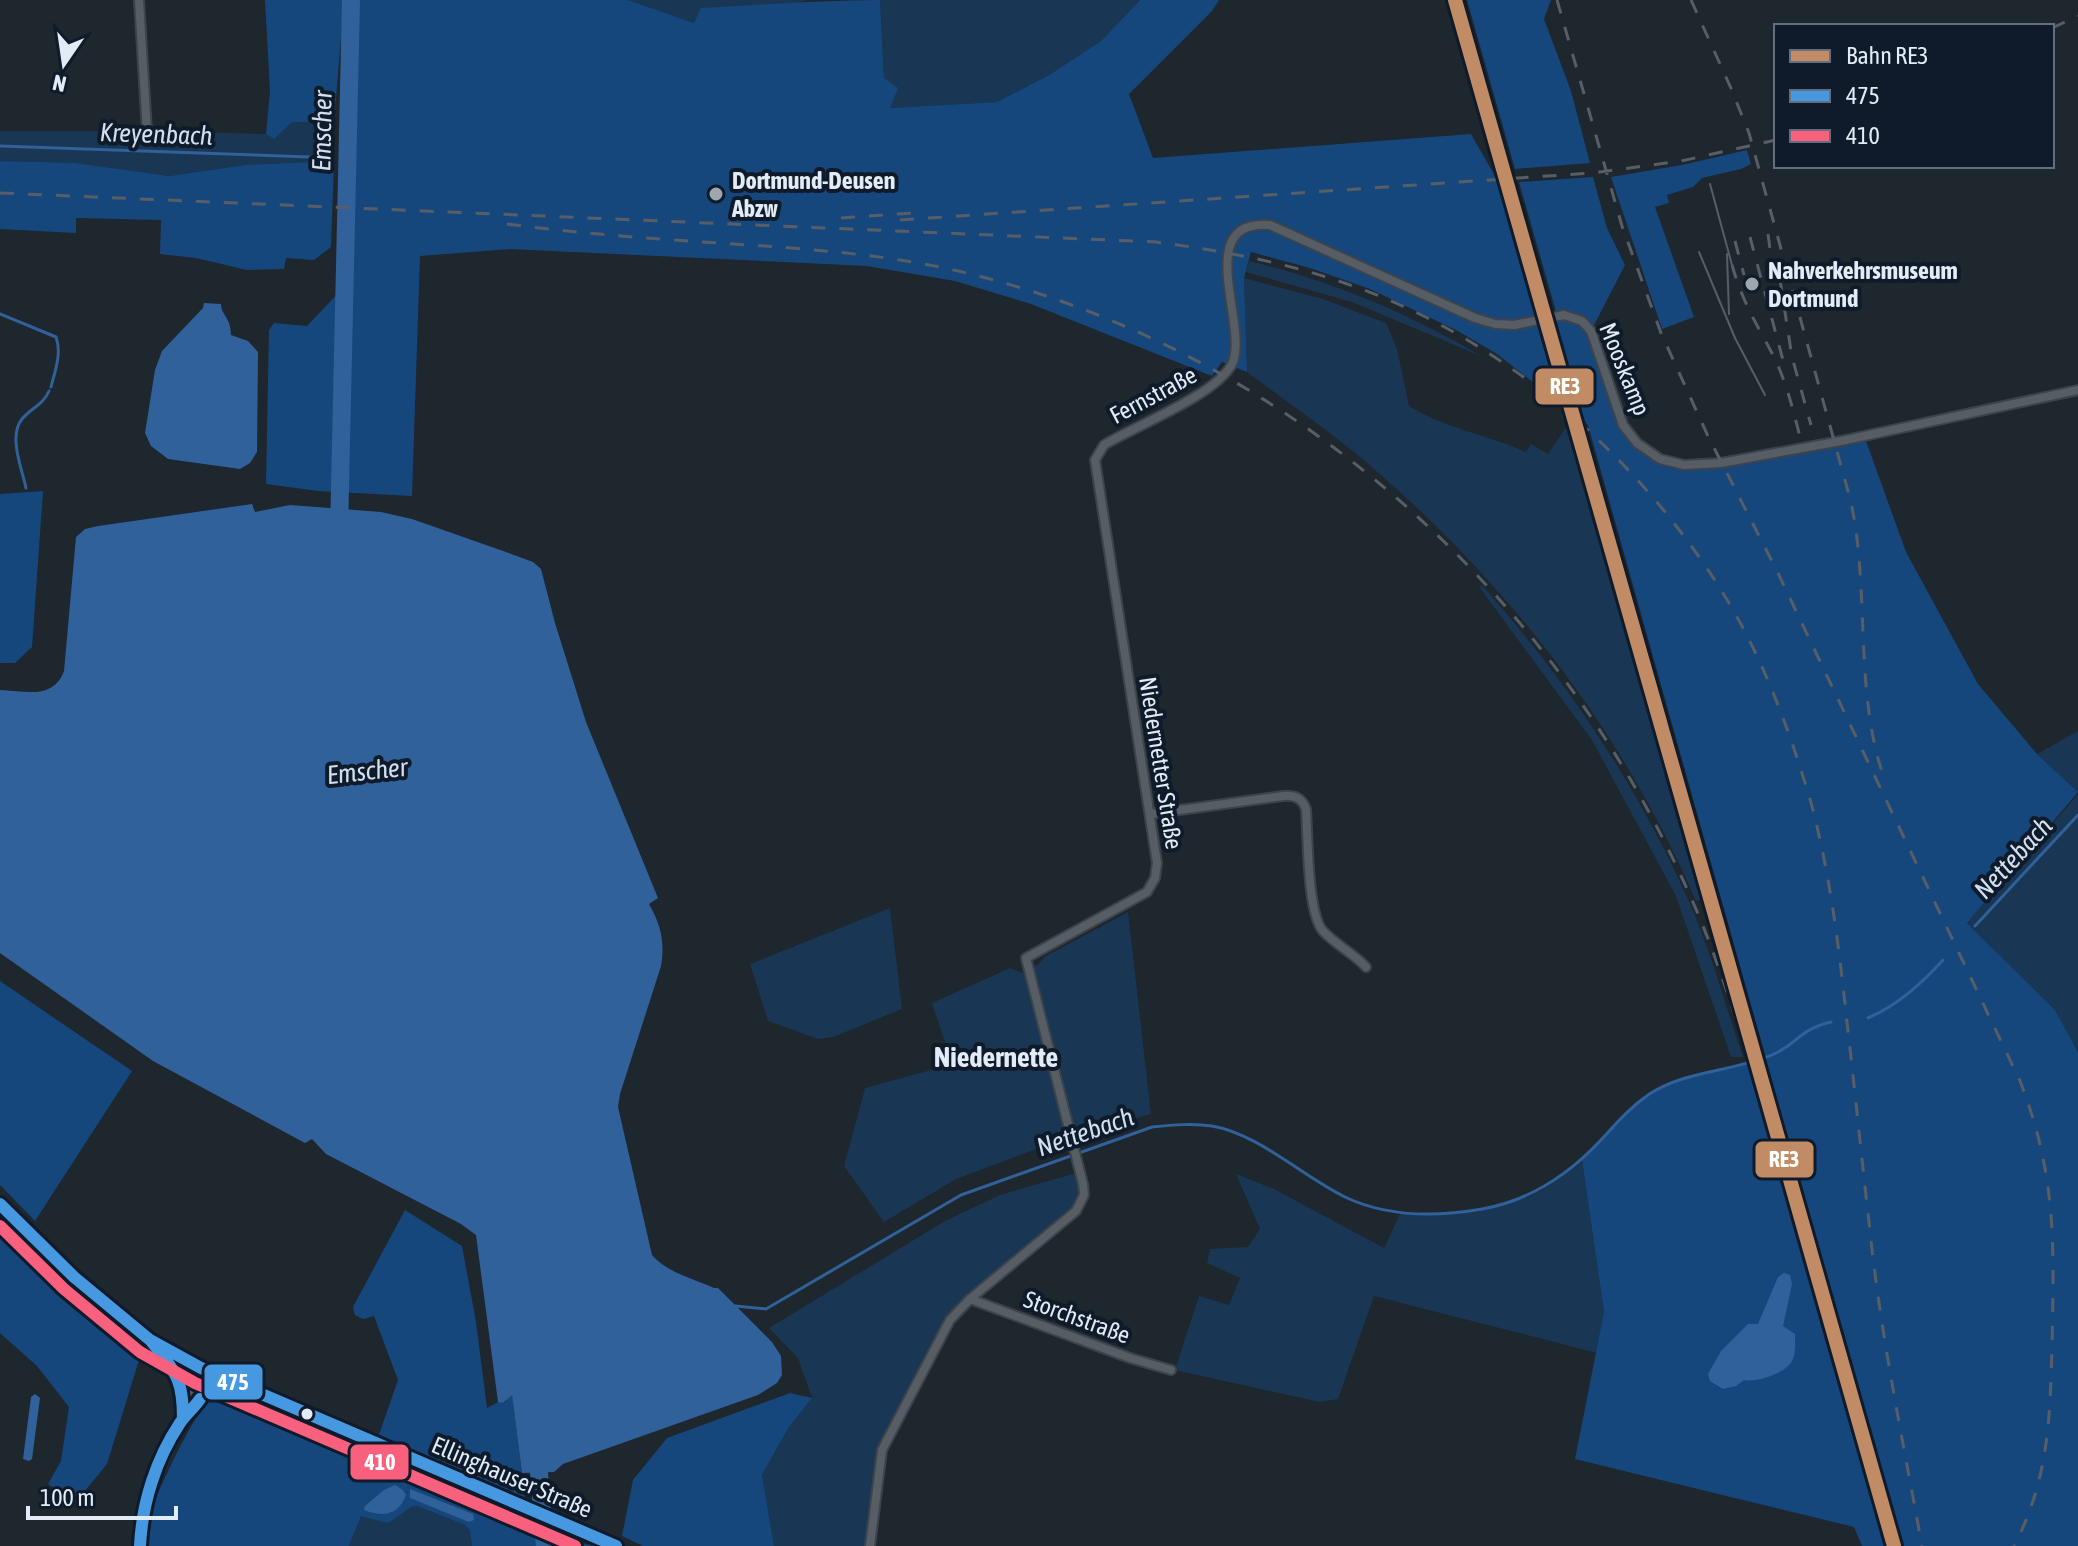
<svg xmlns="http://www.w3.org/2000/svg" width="2078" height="1546" font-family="'Asap Condensed',sans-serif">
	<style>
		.green { fill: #1a3655 }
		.forest { fill: #16477c }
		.water { fill: #30619a }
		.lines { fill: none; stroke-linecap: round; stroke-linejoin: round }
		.stream { stroke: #30619a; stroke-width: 3 }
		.river { stroke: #30619a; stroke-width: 18 }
		.minor-casing { stroke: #3d434a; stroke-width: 12 }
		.secondary-casing { stroke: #3d434a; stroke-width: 16 }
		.minor { stroke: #575d64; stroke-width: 8 }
		.secondary { stroke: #5d646d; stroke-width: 12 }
		.tram { stroke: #585e65; stroke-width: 2 }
		.rail { stroke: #585e65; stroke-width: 3; stroke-dasharray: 14 14; stroke-linecap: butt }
		.bus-1-casing { stroke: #0f1b2a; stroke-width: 18 }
		.bus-2-casing { stroke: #0f1b2a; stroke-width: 18 }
		.bus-1 { stroke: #4699e1; stroke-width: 12 }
		.bus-2 { stroke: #f8607d; stroke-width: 12 }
		.rail-1-casing { stroke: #0f1b2a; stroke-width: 20 }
		.rail-1 { stroke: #c18c65; stroke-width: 14 }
		.poi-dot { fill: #9ea6b0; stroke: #0f1b2a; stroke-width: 3 }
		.bus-dot { fill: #e3ebf6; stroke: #0f1b2a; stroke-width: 3 }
		.labels { text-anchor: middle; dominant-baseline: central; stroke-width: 8; stroke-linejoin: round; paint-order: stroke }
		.poi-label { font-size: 24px; font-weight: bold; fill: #e3ebf6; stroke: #0f1b2a; text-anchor: start }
		.street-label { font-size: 24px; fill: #e3ebf6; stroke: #0f1b2a }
		.water-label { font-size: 26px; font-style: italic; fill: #d2e0f2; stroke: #0f1b2a }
		.quarter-label { font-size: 28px; font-weight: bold; fill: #e3ebf6; stroke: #0f1b2a }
		.line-badge { stroke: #0f1b2a; stroke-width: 3 }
		.badge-label { font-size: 22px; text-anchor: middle; font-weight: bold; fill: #fff }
	</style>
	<rect width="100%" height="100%" fill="#1e262e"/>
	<path class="green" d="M 628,0 L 809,0 L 694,23 Z
		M 880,0 L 1140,0 L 1101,41 L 1049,75 L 997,102 L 889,108 L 884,78 Z
		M 292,122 L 325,122 L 334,161 L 245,165 L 169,176 L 76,163 L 0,161 L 0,131 L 158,131 L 266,134 L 274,138 Z
		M 1249,261 C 1332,281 1407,313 1481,356 L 1352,302 L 1246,272 Z
		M 1244,278 L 1323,299 L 1386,323 L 1397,349 L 1409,406 C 1444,428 1488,435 1526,452 L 1531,444 L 1548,454 L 1569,423 L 1561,416 L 1562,414 L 1571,421 L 1594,512 L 1704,899 L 1696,901 C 1625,736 1516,594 1382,476 C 1340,438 1292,406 1247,372 Z
		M 1481,584 C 1567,681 1639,787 1691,906 C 1712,955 1726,1007 1743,1057 L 1731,1057 L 1676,896 L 1592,740 L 1480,588 Z
		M 2078,731 L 2078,792 L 2037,754 Z
		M 2078,794 L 2078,1052 L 2055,1010 L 1967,923 Z
		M 890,908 L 902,1009 L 833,1037 L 818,1039 L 768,1021 L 750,964 Z
		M 1128,912 L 1151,1114 L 1063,1139 L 956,1179 L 884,1222 L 844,1166 L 865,1088 L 946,1066 L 946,1045 L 932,1003 L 1010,968 L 1022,973 L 1040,963 L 1044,957 Z
		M 1582,1160 L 1604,1312 L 1597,1353 L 1374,1296 L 1338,1399 L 1320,1402 L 1175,1370 L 1199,1296 L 1229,1305 L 1240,1278 L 1207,1263 L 1210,1249 L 1248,1247 L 1260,1229 L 1236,1174 L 1274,1189 L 1384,1248 L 1400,1214 C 1449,1213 1503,1213 1547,1187 C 1559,1179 1570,1168 1582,1160 Z
		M 1076,1173 L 1083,1184 L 1076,1211 L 957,1310 L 882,1450 L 870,1546 L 774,1546 L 762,1475 L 789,1427 L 812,1398 L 798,1358 L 769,1328 L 945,1221 L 1000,1195 Z
		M 417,1506 L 465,1525 L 470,1529 L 472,1546 L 349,1546 L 361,1516 Z"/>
	<path class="forest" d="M 265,0 L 344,0 L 335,111 L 325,122 L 292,122 L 274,139 L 266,134 L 270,91 Z
		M 359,0 L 628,0 L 694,23 L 701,8 C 761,5 820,0 880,0 L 884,78 L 898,88 L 890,108 L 997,102 L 1049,75 L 1101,41 L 1140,0 L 1219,0 L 1212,11 L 1129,94 L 1153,158 L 1471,134 L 1499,183 L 1541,315 L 1557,315 L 1519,182 L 1593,177 L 1607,228 L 1625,265 L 1591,331 C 1602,366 1623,445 1657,463 C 1671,470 1690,469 1706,468 L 1866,441 L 1906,552 L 1978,684 L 2037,754 L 2078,792 L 1967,923 L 2055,1010 L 2078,1052 L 2078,1546 L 1862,1546 L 1854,1527 L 1575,1459 L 1604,1312 L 1582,1160 C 1603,1138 1622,1112 1648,1095 C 1683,1072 1728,1070 1765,1055 L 1588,425 L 1497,354 L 1456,330 L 1370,289 L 1310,268 L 1251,252 L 1244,278 L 1247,372 L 1222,362 L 1212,376 L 1031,304 L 955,281 L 867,266 L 510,249 L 420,256 L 412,496 L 318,491 L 266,484 L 269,330 L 274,323 L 307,326 L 347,284 L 355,145 Z
		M 1467,0 L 1551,0 L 1544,19 L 1571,91 L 1590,163 L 1515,169 Z
		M 1747,150 L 1751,164 L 1741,169 L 1702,178 L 1693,187 L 1667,195 L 1669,203 L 1655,207 L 1694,317 L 1662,329 L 1611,177 L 1682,165 Z
		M 0,161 L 76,163 L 169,176 L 245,165 L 334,161 L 331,247 L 314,260 L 286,258 L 284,269 L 247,270 L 196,258 L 160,254 L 161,220 L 76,218 L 76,233 L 0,229 Z
		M 43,491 L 32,647 L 15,663 L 0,663 L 0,494 Z
		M 0,981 L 132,1071 L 35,1221 L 0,1185 Z
		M 0,1204 L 143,1347 L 107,1464 L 76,1502 L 48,1484 L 61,1461 L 69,1407 L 37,1366 L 0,1333 Z
		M 405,1210 L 462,1246 L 476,1322 L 487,1408 L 498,1402 L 504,1403 L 512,1393 L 527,1515 L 577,1528 L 582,1544 L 601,1546 L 472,1546 L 470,1530 L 465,1525 L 417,1506 L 411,1507 L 388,1523 L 361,1516 L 349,1546 L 147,1546 C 147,1538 146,1529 148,1521 C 154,1496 196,1410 214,1393 L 230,1395 L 304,1427 L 376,1443 L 398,1380 L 374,1316 L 363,1319 L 355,1315 L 353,1307 Z
		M 790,1393 L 812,1398 L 789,1427 L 762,1475 L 774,1546 L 643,1546 L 622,1536 L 633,1480 L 667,1438 Z"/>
	<path class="water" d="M 204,303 L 221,304 C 221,315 231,317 231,335 L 248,341 L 258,352 L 257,452 L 250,463 L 240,469 L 168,459 L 151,446 L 145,433 L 155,370 L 162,351 L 203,308 Z
		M 252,504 L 255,512 L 290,505 L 381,512 L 412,519 L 506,552 L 533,562 L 541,569 L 555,623 L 586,722 L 658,898 L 649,904 C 661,925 665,942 661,966 L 620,1094 L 618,1107 L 652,1255 C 666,1272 694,1279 714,1288 L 718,1288 L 772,1342 L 781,1356 L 782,1375 L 777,1383 L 758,1395 L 563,1464 L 554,1472 L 522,1473 L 512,1395 L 503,1403 L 498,1402 L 476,1235 L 461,1224 L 326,1154 L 312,1139 L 305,1143 L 153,1061 L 0,953 L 0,690 C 26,691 53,700 64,671 L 76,537 L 85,529 L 98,526 Z
		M 1784,1273 L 1790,1275 L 1792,1284 L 1783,1326 L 1795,1334 C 1795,1343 1796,1353 1792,1361 C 1786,1373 1757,1383 1744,1380 L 1736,1386 L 1723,1389 L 1710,1381 L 1708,1374 L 1721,1351 L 1748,1324 L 1758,1324 L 1778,1277 Z
		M 35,1394 L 40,1398 L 32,1459 L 29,1461 L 23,1459 L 31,1397 Z
		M 395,1485 L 403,1490 L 406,1495 C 398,1516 383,1517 364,1510 L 365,1506 L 384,1490 Z
		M 410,1489 L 473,1514 L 474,1520 L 469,1522 L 410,1498 Z"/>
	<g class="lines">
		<path class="stream" d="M 0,146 L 310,157
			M 0,314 L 56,337 C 62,353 55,371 51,387
			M 26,488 C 22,469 8,436 22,419 C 31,408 43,405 49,391
			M 1975,926 L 2078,815
			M 1868,1018 C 1898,1005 1921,984 1943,960
			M 735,1306 L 766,1309 L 961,1195 L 1152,1127 C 1172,1125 1193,1123 1212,1126 C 1259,1134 1303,1177 1345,1197 C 1387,1217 1437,1217 1482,1209 C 1528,1201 1568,1175 1600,1141 C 1615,1125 1629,1108 1648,1095 C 1685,1070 1734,1072 1774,1054 C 1798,1043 1800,1029 1831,1022"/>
		<path class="river" d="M 339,532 L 351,0
			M 537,1449 L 545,1546"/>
		<g class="minor-casing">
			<path id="minor" d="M 139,0 L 147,131
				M 1150,814 L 1283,796 C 1295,795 1302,798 1306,809 C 1308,835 1307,913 1323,931 C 1336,945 1353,953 1366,967
				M 970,1299 L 1130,1358 L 1171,1370
				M 154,1346 L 176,1373 L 181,1384 L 183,1419
				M 185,1399 L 201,1368
				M 140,1546 L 140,1530 L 151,1487 L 183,1419 L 194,1411 L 214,1373
				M 870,1546 L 882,1450 L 950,1320 L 970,1299 L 1076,1211 L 1084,1195 L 1083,1184 L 1026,958 L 1147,892 L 1155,878 L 1157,863 L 1095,460 L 1104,445 C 1134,426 1225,392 1234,359 C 1245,318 1194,219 1270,225 L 1475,318 L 1495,324 L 1514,325 L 1564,315 L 1582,321 L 1591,331 L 1623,425 L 1637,443 L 1660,459 L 1684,465 L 1721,463 L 1841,441 L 2078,390"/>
		</g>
		<g class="secondary-casing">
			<path id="secondary" d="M 0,1204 L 74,1277 L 150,1340 L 201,1368 L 306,1414 L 616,1546"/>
		</g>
		<use href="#minor" class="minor"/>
		<use href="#secondary" class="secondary"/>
		<path class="tram" d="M 1710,184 L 1732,265
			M 1699,252 L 1735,338 L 1765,395
			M 1727,254 L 1729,314"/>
		<path class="rail" d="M 1557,0 L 1622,226 L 1661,333 L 1708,436 L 1777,571 L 2020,1081 C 2057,1176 2054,1245 2052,1345 C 2050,1418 2049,1479 2014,1546
			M 1691,0 L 1730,86 L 1749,133 L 1851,502 C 1870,592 1854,687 1883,775
			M 2052,28 L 2078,16
			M 0,193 L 1156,242 C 1224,251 1289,263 1353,286 C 1508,341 1641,459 1726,598 C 1764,661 1789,729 1810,799 C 1830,872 1839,948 1847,1022 C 1855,1092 1862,1162 1870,1231 C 1881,1337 1903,1441 1922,1546
			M 841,218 L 913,213
			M 900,220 L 1592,173 L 1681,161 L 1776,140
			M 507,224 C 568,232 628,237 689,241 C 777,247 867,251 954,270 C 1281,345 1552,587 1688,891 C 1728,979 1751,1072 1778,1165 C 1815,1292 1850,1419 1887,1546
			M 1768,234 L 1776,294
			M 1750,237 L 1784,364
			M 1735,241 L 1744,275
			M 1732,265 C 1743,303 1755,321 1773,355 C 1786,381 1793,409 1800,437
			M 1780,280 L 1792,357 L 1811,425"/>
		<g class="bus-1-casing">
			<path id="bus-1" d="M 0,1204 L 74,1277 L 150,1340 L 201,1368 L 616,1546
				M 152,1342 C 176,1373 183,1379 183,1419
				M 140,1546 C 142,1503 156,1459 180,1423 C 186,1414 194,1408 200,1399"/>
		</g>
		<g class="bus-2-casing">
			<path id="bus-2" d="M 0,1226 L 64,1289 L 140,1352 L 195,1383 L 575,1546"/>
		</g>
		<use href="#bus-1" class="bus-1"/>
		<use href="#bus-2" class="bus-2"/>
		<g class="rail-1-casing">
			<path id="rail-1" d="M 1455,0 L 1894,1546"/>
		</g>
		<use href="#rail-1" class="rail-1"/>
	</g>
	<g class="poi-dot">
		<circle cx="716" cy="194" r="8"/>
		<circle cx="1752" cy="284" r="8"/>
	</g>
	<circle class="bus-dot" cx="307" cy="1414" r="7"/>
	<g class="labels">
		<g class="poi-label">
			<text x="732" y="180">Dortmund-Deusen<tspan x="732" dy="28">Abzw</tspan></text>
			<text x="1768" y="270">Nahverkehrsmuseum<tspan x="1768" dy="28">Dortmund</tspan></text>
		</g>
		<g class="street-label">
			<text transform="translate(1625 369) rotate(68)">Mooskamp</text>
			<text transform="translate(1153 395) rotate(-28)">Fernstraße</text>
			<text transform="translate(1161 763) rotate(81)">Niedernetter Straße</text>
			<text transform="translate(1077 1317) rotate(20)">Storchstraße</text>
			<text transform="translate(512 1477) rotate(23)">Ellinghauser Straße</text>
		</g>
		<g class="water-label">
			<text transform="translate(322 131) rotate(-89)">Emscher</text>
			<text transform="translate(156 134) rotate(2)">Kreyenbach</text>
			<text transform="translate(367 771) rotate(-6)">Emscher</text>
			<text transform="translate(2013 858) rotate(-47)">Nettebach</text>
			<text transform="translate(1085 1132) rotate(-19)">Nettebach</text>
		</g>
		<g class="quarter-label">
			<text x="996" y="1057">Niedernette</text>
		</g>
	</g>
	<g class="line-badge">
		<rect x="1534" y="367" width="61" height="39" rx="8" fill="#c18c65"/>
		<rect x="1754" y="1140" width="61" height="39" rx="8" fill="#c18c65"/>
		<rect x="203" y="1363" width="61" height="38" rx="8" fill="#4699e1"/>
		<rect x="349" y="1443" width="61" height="38" rx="8" fill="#f8607d"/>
	</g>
	<g class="badge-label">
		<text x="1565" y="394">RE3</text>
		<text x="1784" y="1167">RE3</text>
		<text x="233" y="1390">475</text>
		<text x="380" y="1470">410</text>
	</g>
	<rect x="1774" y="24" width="280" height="144" fill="#0f1b2a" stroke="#646e7c" stroke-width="2"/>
	<rect x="1790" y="50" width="40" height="12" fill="#c18c65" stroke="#646e7c" stroke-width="2"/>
	<text x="1846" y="64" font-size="24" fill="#e3ebf6">Bahn RE3</text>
	<rect x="1790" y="90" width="40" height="12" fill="#4699e1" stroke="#646e7c" stroke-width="2"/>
	<text x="1846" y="104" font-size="24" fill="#e3ebf6">475</text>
	<rect x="1790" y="130" width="40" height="12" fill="#f8607d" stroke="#646e7c" stroke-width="2"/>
	<text x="1846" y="144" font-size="24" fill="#e3ebf6">410</text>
	<g transform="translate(64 64) rotate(193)" stroke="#0f1b2a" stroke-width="6" paint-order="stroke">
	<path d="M0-6L14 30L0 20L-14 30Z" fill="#e3ebf6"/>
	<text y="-12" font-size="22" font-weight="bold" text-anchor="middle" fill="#e3ebf6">N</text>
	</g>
	<path d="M28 1506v12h148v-12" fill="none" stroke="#e3ebf6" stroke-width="4"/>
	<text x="40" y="1506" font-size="24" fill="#e3ebf6" stroke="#0f1b2a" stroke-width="6" paint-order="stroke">100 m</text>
</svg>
